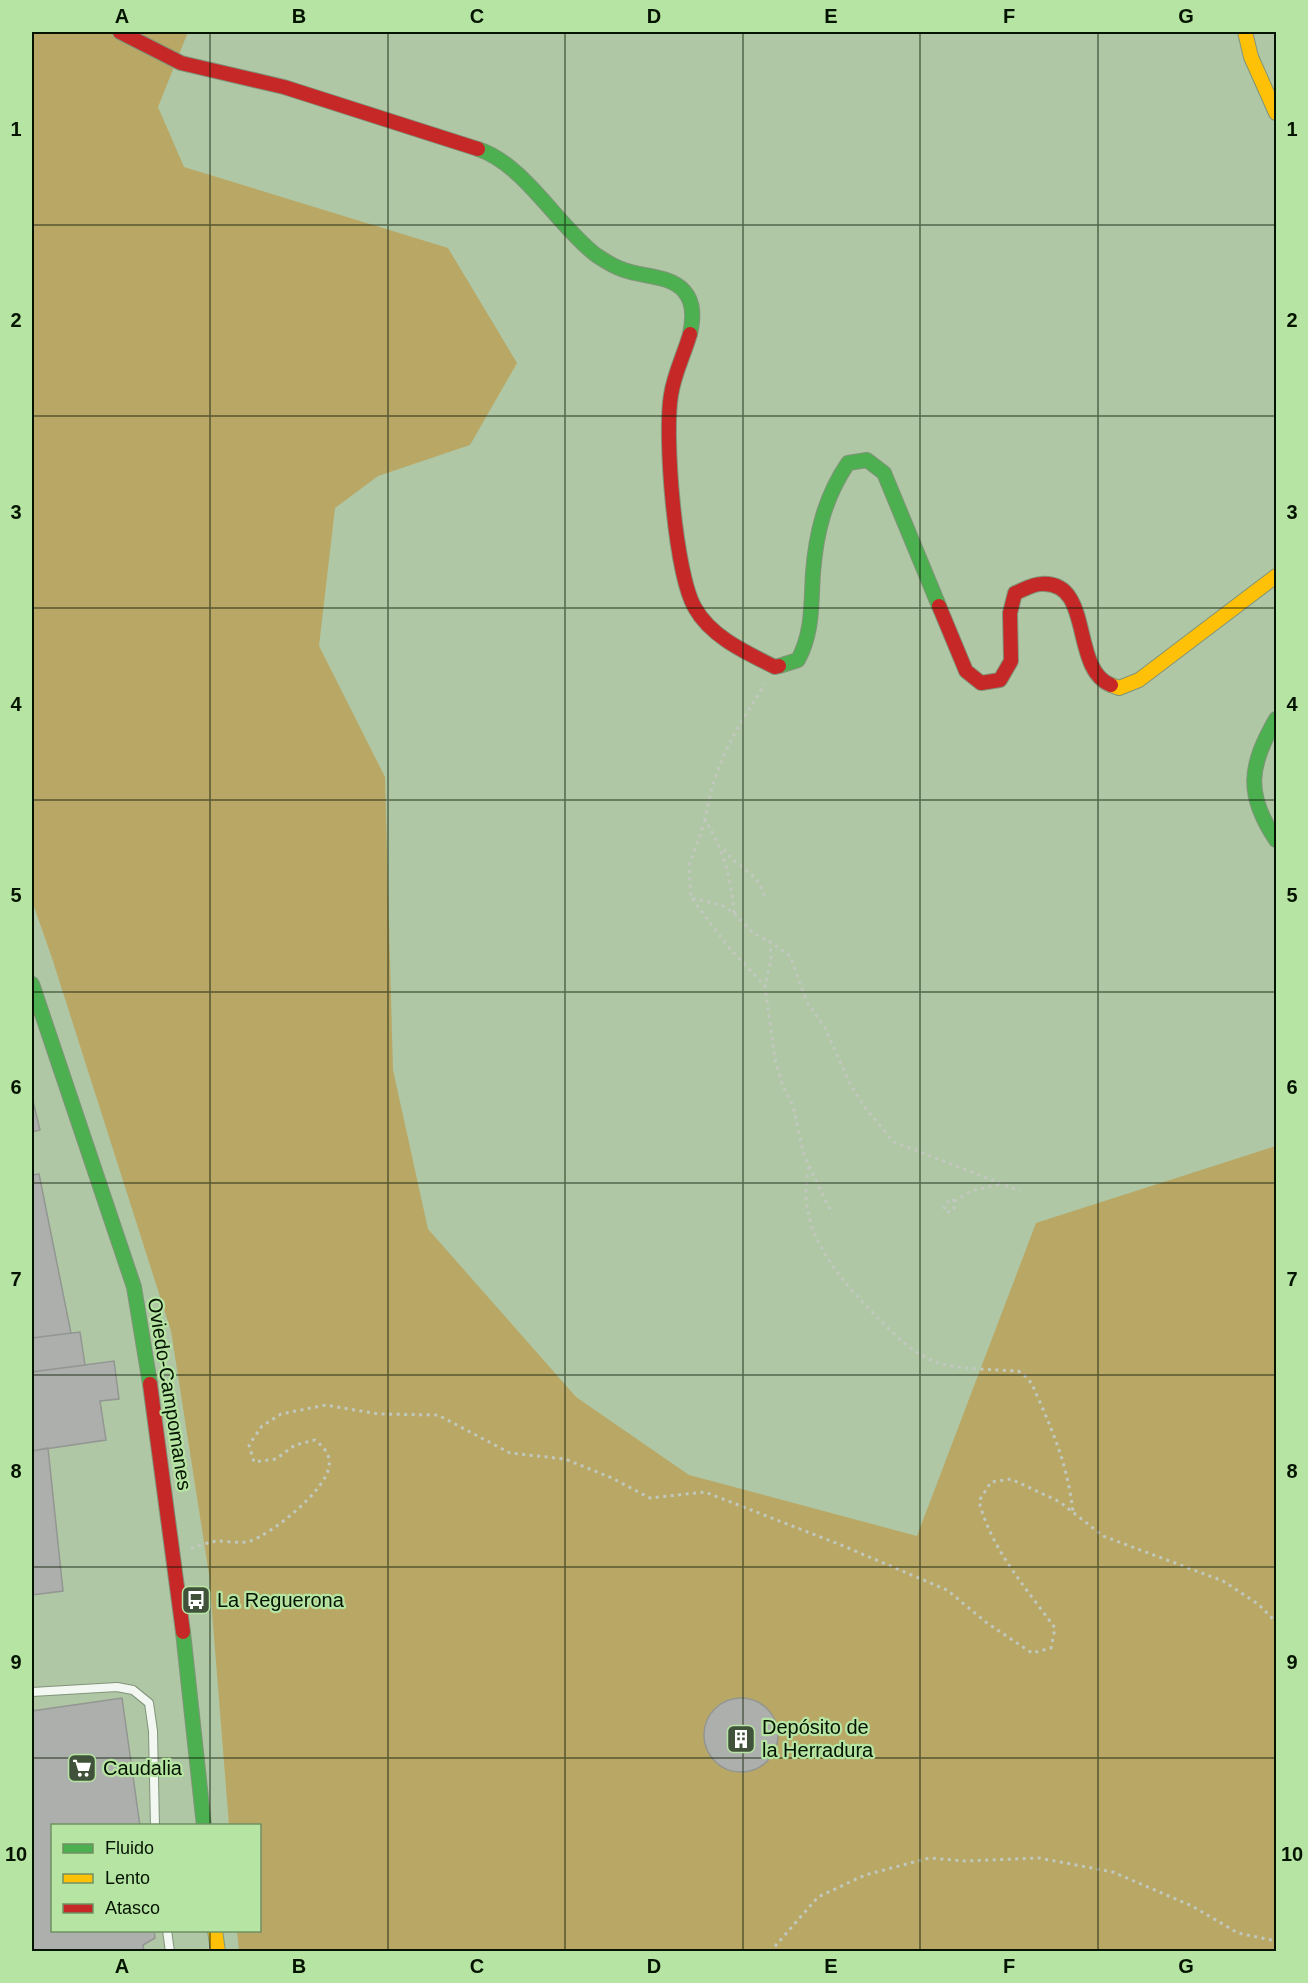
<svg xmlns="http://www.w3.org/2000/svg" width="1308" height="1983" font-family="Arial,sans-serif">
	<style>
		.forest { fill: #b9a765 }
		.building { fill: #adafac; stroke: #939691; stroke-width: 1.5 }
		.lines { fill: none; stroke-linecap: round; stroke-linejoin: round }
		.lane-casing { stroke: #81947a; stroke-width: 10 }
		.fast-casing { stroke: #81947a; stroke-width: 16 }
		.slow-casing { stroke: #81947a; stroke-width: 16 }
		.jam-casing { stroke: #81947a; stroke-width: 16 }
		.path { stroke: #c1c8be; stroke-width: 3; stroke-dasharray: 3 4.5; stroke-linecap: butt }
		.lane { stroke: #f3f7f2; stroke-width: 8 }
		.fast { stroke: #4caf50; stroke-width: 14 }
		.slow { stroke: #ffc107; stroke-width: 14 }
		.jam { stroke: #c62828; stroke-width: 14 }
		.grid { fill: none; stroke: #051401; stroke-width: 1.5; stroke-opacity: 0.55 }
		.labels { text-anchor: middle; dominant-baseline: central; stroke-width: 4.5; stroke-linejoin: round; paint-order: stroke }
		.street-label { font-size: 20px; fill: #051401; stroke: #b6e4a3 }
		.poi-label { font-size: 20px; fill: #051401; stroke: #b6e4a3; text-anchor: start }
		.neatline { fill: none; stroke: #051401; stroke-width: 2 }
		.grid-label { font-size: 20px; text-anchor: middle; font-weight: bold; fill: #051401 }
	</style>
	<rect width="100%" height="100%" fill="#afc7a5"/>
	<path class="forest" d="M 32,32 L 188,32 L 158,107 L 184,167 L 448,248 L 517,363 L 470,445 L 378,476 L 335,508 L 319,646 L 385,777 L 393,1070 L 428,1229 L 576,1397 L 689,1475 L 917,1536 L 1036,1223 L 1276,1146 L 1276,1951 L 239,1951 L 237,1931 L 260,1930 L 260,1826 L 229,1825 L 209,1574 L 171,1331 L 52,958 L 32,901 Z"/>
	<path class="building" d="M 32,1097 L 40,1130 L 32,1132 Z
		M 39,1174 L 71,1333 L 32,1338 L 32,1175 Z
		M 80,1332 L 85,1365 L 32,1372 L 32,1338 Z
		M 114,1361 L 119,1399 L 100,1401 L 106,1440 L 32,1451 L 32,1372 Z
		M 48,1448 L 63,1591 L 32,1595 L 32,1451 Z
		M 122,1698 L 140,1826 L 52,1826 L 52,1930 L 154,1930 L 155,1938 L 143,1945 L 144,1952 L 32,1952 L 32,1711 Z
		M704 1735a37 37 0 1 1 74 0a37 37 0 1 1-74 0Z"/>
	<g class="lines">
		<g class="lane-casing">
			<path id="lane" d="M 32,1692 L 117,1687 L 133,1690 L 149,1703 L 153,1731 L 155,1826
				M 167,1930 L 170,1952"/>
		</g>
		<g class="fast-casing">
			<path id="fast" d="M 478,149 C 524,164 557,225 596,255 C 605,261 614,267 624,270 C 643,277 670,275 684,291 C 695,303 693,320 690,334
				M 779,666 L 798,660 C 813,632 811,604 813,573 C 816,533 825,497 848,463 L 867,460 L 884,473 L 939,606
				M 1276,719 C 1249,766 1245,794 1276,840
				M 32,984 L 134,1287 L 150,1384
				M 183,1632 L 204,1826"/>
		</g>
		<g class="slow-casing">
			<path id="slow" d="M 1245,32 L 1251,57 L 1276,113
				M 1111,685 L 1119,688 L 1139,680 L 1276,576
				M 215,1930 L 218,1952"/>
		</g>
		<g class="jam-casing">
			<path id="jam" d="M 120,32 L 181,63 L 284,87 L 478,149
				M 690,334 C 684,355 674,374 671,395 C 664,435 675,574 695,608 C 711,637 747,653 775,667 L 779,666
				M 939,606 L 966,671 L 981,683 L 1000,680 L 1011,661 L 1010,613 L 1015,593 C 1023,590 1033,584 1041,584 C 1094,580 1070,669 1111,685
				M 150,1384 L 183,1632"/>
		</g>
		<path class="path" d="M 705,820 L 689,866 L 691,898 L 721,905 L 734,913 L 753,933 L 770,942 L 771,959 L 765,987 L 775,1059 L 782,1084 L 793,1106 L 804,1155 L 832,1214
			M 724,849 C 739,871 758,870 765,898
			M 692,899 L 730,949 L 765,986
			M 734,913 C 731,878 724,850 705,820 C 714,764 735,731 765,684
			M 769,941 L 790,956 L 807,1002 L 825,1028 L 850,1084 L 866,1109 L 894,1142 L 1020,1191
			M 809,1167 C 794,1228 838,1278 878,1318 C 895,1335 912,1353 936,1362 C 952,1369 998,1370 1018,1371 C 1031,1378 1033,1387 1039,1400 C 1056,1439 1068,1469 1073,1512
			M 955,1201 L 950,1199 L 944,1207 L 947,1213 L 954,1209 L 955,1201 L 971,1191 L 1000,1184
			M 191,1548 C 199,1546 208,1542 217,1541 C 227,1541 240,1544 250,1541 C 272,1534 325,1491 329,1467 C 331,1455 324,1447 315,1440 L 295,1445 L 276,1459 L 254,1462 L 249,1445 L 262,1426 L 281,1414 L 326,1405 L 379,1414 L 438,1415 L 510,1453 L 565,1459 L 612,1478 L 650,1498 L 705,1492 L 841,1545 L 947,1590 L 987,1623 L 1032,1653 L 1051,1648 L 1055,1628 C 1026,1588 991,1549 979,1501 L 991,1482 L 1011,1479 L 1060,1502 L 1103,1536 L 1223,1581 L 1258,1604 L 1276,1622
			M 770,1952 L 818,1897 L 865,1875 L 929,1858 L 965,1861 L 1039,1858 L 1113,1872 L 1192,1906 L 1238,1933 L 1276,1941"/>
		<use href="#lane" class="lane"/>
		<use href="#fast" class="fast"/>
		<use href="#slow" class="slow"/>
		<use href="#jam" class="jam"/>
	</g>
	<path class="grid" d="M 210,32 L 210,1826M 388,32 L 388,1952M 565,32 L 565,1952M 743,32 L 743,1952M 920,32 L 920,1952M 1098,32 L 1098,1952M 32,225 L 1276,225M 32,416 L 1276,416M 32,608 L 1276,608M 32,800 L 1276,800M 32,992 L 1276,992M 32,1183 L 1276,1183M 32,1375 L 1276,1375M 32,1567 L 1276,1567M 32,1758 L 1276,1758M 210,1930 L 210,1952"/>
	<defs>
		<g id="bus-square" transform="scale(1.5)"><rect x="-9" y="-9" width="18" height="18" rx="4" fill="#40533a" stroke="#b6e4a3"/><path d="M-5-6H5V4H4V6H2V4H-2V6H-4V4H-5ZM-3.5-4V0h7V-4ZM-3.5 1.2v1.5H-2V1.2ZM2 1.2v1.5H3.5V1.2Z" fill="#fff"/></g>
		<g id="building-square" transform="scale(1.5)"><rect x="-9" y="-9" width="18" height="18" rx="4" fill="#40533a" stroke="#b6e4a3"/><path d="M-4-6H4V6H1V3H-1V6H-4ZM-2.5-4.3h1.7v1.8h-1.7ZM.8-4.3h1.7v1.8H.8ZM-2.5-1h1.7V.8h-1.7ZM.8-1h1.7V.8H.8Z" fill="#fff"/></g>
		<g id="supermarket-square" transform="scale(1.5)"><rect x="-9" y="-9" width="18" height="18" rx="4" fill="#40533a" stroke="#b6e4a3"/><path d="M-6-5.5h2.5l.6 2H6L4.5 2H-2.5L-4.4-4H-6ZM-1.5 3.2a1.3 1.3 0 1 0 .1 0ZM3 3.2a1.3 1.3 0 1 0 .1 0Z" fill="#fff"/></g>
	</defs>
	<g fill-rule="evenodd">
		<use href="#bus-square" x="196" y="1600"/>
		<use href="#building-square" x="741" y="1739"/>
		<use href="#supermarket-square" x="82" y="1768"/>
	</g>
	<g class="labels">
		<g class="street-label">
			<text transform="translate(170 1394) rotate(81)">Oviedo-Campomanes</text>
		</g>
		<g class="poi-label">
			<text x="217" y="1600">La Reguerona</text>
			<text x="762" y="1727">Depósito de<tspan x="762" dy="23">la Herradura</tspan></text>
			<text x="103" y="1768">Caudalia</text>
		</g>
	</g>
	<rect width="1308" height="1983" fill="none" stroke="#b6e4a3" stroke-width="66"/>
	<rect x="51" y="1824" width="210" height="108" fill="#b6e4a3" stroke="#6f9162" stroke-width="1.5"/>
	<rect x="63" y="1844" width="30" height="9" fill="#4caf50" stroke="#6f9162" stroke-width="1.5"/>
	<text x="105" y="1854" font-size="18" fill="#051401">Fluido</text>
	<rect x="63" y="1874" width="30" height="9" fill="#ffc107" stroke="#6f9162" stroke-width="1.5"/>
	<text x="105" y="1884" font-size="18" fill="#051401">Lento</text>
	<rect x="63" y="1904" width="30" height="9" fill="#c62828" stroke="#6f9162" stroke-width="1.5"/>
	<text x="105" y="1914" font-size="18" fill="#051401">Atasco</text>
	<rect x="33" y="33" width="1242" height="1917" class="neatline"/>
	<g class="grid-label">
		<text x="122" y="23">A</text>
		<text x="299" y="23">B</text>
		<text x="477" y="23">C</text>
		<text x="654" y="23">D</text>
		<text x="831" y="23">E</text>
		<text x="1009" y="23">F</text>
		<text x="1186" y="23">G</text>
		<text x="16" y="136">1</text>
		<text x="1292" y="136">1</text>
		<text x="16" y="327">2</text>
		<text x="1292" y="327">2</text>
		<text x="16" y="519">3</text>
		<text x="1292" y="519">3</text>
		<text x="16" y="711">4</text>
		<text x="1292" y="711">4</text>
		<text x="16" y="902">5</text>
		<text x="1292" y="902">5</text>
		<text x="16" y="1094">6</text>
		<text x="1292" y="1094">6</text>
		<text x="16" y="1286">7</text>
		<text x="1292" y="1286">7</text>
		<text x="16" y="1478">8</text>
		<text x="1292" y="1478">8</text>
		<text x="16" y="1669">9</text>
		<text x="1292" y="1669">9</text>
		<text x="16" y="1861">10</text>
		<text x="1292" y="1861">10</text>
		<text x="122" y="1973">A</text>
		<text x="299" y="1973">B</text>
		<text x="477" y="1973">C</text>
		<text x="654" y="1973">D</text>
		<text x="831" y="1973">E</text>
		<text x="1009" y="1973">F</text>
		<text x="1186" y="1973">G</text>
	</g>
</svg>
